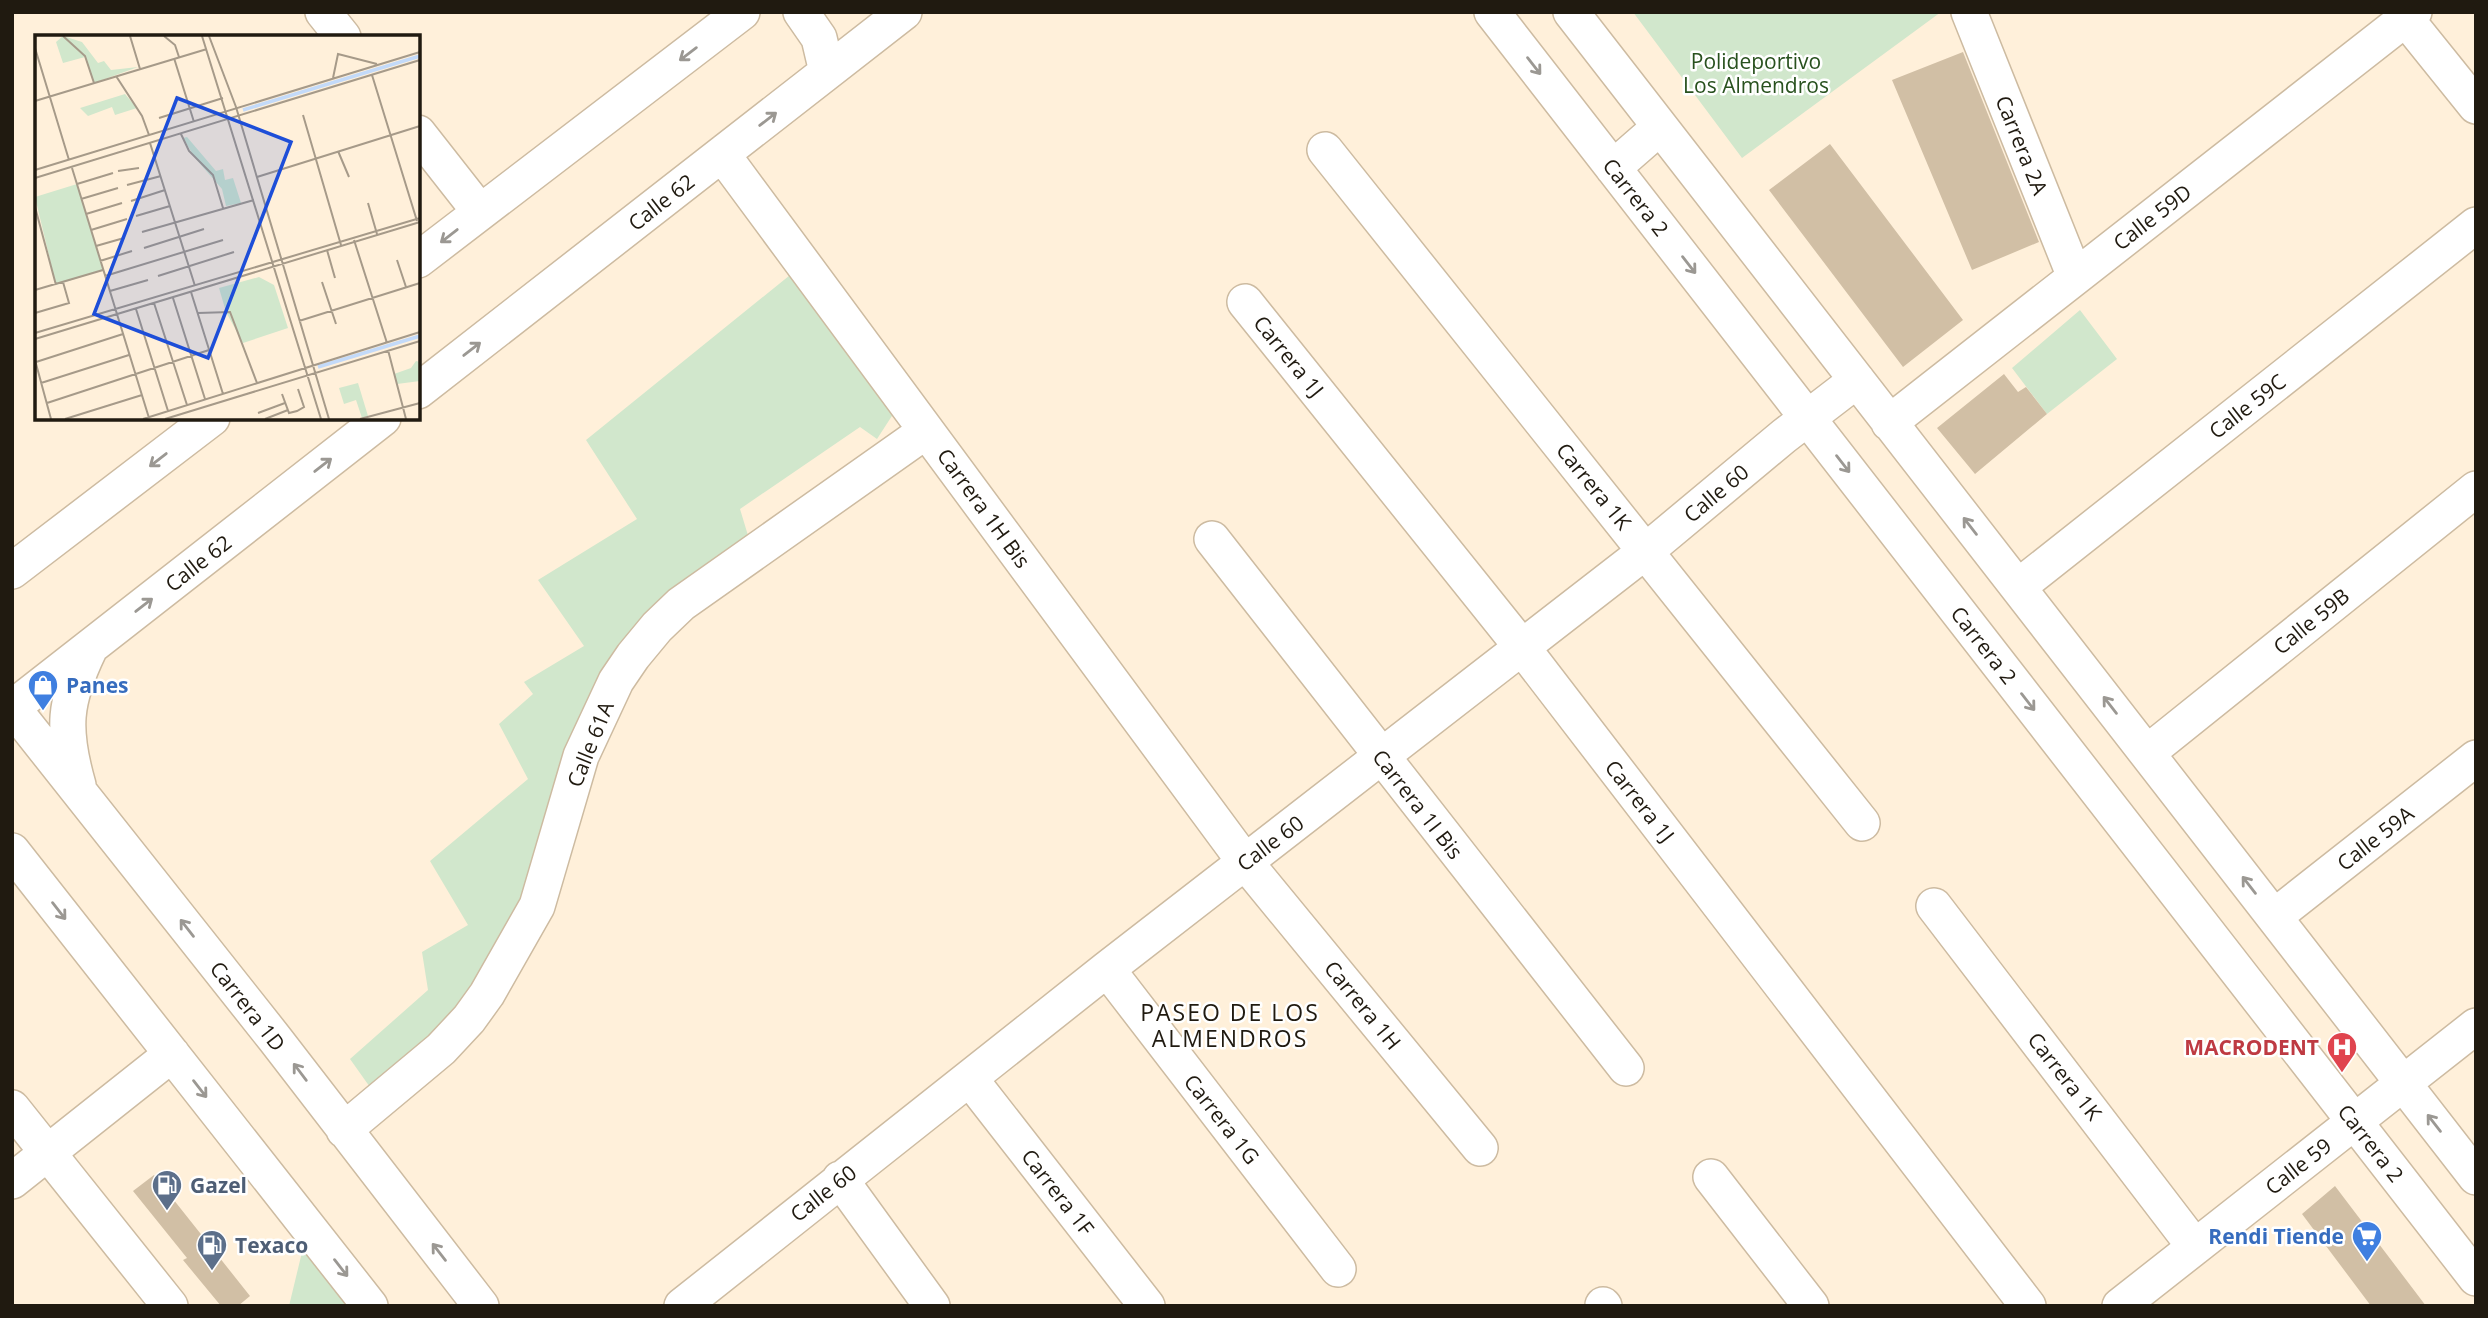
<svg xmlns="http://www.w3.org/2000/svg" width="2488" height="1318" font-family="'Open Sans',sans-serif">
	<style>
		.green { fill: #d1e7cc }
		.building { fill: #d1bfa5 }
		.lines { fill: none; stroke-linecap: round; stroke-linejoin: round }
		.minor-casing { stroke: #cdbba1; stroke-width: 38 }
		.minor { stroke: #fff; stroke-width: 35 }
		.oneway { stroke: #9b9893 }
		.labels { text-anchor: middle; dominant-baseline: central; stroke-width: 5; stroke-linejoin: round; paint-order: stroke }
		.park-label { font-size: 21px; fill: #28511e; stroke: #fff }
		.street-label { font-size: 21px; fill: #201a10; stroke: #fff }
		.shop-label { font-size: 21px; font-weight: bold; fill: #366cbe; stroke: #fff; text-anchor: start }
		.health-label { font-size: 21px; font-weight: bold; fill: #be3a42; stroke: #fff; text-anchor: end }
		.service-label { font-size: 21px; font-weight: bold; fill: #4e5e75; stroke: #fff; text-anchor: start }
		.neighbourhood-label { font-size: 23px; letter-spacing: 2px; fill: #201a10; stroke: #fff }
		.inset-river { fill: none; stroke: #c3daf9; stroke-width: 3.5 }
		.inset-road { fill: none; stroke: #a69a89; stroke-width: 2 }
		.view { fill: #1d4ed8; fill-opacity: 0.15; stroke: #1d4ed8; stroke-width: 3.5 }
		.inset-edge { fill: none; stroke: #201a10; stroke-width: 3.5 }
	</style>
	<rect width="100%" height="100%" fill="#fff0da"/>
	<path class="green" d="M 1633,12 L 1941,12 L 1742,158 Z
		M 800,267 L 899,405 L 877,439 L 860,427 L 740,509 L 753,552 L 616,681 L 537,906 L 469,1019 L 377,1097 L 350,1059 L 428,990 L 422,952 L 468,925 L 430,861 L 528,779 L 499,724 L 533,694 L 524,682 L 584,646 L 538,580 L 637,519 L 586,440 Z
		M 2080,310 L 2117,359 L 2047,414 L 2012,368 Z
		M 303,1248 L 349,1306 L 289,1306 Z"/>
	<path class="building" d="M 1963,52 L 2039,242 L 1972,270 L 1892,80 Z
		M 1830,144 L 1963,320 L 1903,367 L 1769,190 Z
		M 2004,374 L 2018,392 L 2026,387 L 2047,414 L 1975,474 L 1937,428 Z
		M 154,1175 L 250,1296 L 238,1306 L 221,1306 L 183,1260 L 187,1258 L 133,1191 Z
		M 2335,1186 L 2426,1306 L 2371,1306 L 2302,1214 Z"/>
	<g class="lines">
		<g class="minor-casing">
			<path id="minor" d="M 323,12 L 343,37
				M 801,12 L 819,38 L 827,72
				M 1492,12 L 2476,1278
				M 1571,12 L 2476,1177
				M 1969,12 L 2075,277
				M 2406,19 L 2476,106
				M 418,133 L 480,212
				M 1325,150 L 1862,823
				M 722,154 L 1245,862 L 1480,1148
				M 1613,168 L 1660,127
				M 418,260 L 742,12
				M 1245,302 L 1521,646 L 2028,1306
				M 418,391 L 904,12
				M 1889,423 L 2414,12
				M 1212,539 L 1626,1068
				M 12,571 L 212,418
				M 2018,587 L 2476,225
				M 12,707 L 275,1039 L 481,1306
				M 12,708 L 383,418
				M 2147,753 L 2476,489
				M 78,785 C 62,729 64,702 89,650
				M 12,851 L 370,1306
				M 1934,906 L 2195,1247
				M 2274,917 L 2476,758
				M 1107,969 L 1338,1269
				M 970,1079 L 1147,1306
				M 12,1108 L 170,1306
				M 344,1130 L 441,1049 L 469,1019 L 487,994 L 537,906 L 581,756 L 616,681 L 633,656 L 657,627 L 681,604 L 926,431
				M 1711,1177 L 1811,1306
				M 840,1179 L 932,1306
				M 12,1181 L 172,1054
				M 1603,1305 L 1604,1306
				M 682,1306 L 1107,969 L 1646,551 L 1784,436 L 1857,380
				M 2120,1306 L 2476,1026"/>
		</g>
		<use href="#minor" class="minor"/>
	</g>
	<defs><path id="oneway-shaft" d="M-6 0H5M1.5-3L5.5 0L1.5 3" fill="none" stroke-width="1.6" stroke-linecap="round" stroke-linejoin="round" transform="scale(1.75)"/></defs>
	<g class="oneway">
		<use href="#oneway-shaft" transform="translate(688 54) rotate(143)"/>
		<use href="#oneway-shaft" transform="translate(1534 66) rotate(52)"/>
		<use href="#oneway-shaft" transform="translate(768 119) rotate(-38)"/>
		<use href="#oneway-shaft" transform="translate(449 236) rotate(142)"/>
		<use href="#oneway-shaft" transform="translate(1689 265) rotate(52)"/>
		<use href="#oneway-shaft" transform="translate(472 349) rotate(-38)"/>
		<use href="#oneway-shaft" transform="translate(158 460) rotate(142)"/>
		<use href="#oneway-shaft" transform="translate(1843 464) rotate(52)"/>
		<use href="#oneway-shaft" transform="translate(323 465) rotate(-38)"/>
		<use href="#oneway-shaft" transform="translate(1970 526) rotate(-128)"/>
		<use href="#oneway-shaft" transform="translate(144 605) rotate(-38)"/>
		<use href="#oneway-shaft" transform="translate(2028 702) rotate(52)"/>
		<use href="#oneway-shaft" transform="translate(2110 705) rotate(-128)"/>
		<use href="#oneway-shaft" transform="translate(2249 885) rotate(-128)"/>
		<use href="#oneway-shaft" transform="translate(59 911) rotate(52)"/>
		<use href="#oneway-shaft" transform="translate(187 928) rotate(-128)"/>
		<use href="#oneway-shaft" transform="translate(300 1072) rotate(-127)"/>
		<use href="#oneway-shaft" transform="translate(200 1089) rotate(52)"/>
		<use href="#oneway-shaft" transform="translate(2434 1123) rotate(-128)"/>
		<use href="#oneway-shaft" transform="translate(439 1252) rotate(-128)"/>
		<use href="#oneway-shaft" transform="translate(341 1268) rotate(52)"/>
	</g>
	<defs>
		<g id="shop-pin" transform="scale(1.575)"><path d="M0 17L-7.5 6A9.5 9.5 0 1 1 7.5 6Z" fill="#3f7fe0" stroke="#fff"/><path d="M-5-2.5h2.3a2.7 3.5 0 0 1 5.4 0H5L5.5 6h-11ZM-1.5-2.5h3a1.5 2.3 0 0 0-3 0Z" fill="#fff"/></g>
		<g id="hospital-pin" transform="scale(1.575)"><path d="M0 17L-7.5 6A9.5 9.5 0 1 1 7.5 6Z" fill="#e0444e" stroke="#fff"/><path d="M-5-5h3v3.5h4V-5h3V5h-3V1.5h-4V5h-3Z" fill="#fff"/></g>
		<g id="fuel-pin" transform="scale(1.575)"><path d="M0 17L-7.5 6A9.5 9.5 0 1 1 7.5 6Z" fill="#5c6f8a" stroke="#fff"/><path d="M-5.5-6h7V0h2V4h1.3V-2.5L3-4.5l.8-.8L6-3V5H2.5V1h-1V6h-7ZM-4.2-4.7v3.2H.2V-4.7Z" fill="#fff"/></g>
		<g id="supermarket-pin" transform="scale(1.575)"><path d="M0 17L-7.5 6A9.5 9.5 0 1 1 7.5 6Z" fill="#3f7fe0" stroke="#fff"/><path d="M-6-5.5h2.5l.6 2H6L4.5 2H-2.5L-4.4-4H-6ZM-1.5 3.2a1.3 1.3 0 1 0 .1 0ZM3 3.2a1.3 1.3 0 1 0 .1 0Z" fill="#fff"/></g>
	</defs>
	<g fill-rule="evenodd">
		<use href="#shop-pin" x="43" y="685"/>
		<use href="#hospital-pin" x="2342" y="1047"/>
		<use href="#fuel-pin" x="167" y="1185"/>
		<use href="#supermarket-pin" x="2367" y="1236"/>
		<use href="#fuel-pin" x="212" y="1245"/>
	</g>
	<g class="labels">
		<g class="park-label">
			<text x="1756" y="61">Polideportivo<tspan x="1756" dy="24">Los Almendros</tspan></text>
		</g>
		<g class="street-label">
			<text transform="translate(2022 145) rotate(68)">Carrera 2A</text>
			<text transform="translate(1636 197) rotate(52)">Carrera 2</text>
			<text transform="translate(661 202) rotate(-38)">Calle 62</text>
			<text transform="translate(2152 217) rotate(-38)">Calle 59D</text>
			<text transform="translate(1289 356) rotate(51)">Carrera 1J</text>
			<text transform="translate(2247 406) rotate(-38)">Calle 59C</text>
			<text transform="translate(1594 486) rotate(51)">Carrera 1K</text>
			<text transform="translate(1716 493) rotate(-40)">Calle 60</text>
			<text transform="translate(984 508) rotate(54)">Carrera 1H Bis</text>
			<text transform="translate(198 563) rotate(-38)">Calle 62</text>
			<text transform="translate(2311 621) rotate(-39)">Calle 59B</text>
			<text transform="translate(1984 645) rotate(52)">Carrera 2</text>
			<text transform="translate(590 744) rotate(-68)">Calle 61A</text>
			<text transform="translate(1640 801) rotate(52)">Carrera 1J</text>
			<text transform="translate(1418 804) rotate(52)">Carrera 1I Bis</text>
			<text transform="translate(2375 838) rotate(-38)">Calle 59A</text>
			<text transform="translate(1270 843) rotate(-37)">Calle 60</text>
			<text transform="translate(1363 1005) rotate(51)">Carrera 1H</text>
			<text transform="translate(248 1006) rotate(52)">Carrera 1D</text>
			<text transform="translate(2065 1076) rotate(52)">Carrera 1K</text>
			<text transform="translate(1222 1119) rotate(52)">Carrera 1G</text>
			<text transform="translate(2371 1143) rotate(52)">Carrera 2</text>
			<text transform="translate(2298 1166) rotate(-38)">Calle 59</text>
			<text transform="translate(1058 1192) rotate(52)">Carrera 1F</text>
			<text transform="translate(823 1193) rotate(-38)">Calle 60</text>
		</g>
		<g class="shop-label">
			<text x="66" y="685">Panes</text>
			<text x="2344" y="1236" text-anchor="end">Rendi Tiende</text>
		</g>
		<g class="health-label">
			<text x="2319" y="1047">MACRODENT</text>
		</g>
		<g class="service-label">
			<text x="190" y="1185">Gazel</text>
			<text x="235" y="1245">Texaco</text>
		</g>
		<g class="neighbourhood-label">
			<text x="1230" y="1012">PASEO DE LOS<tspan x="1230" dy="26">ALMENDROS</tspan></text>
		</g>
	</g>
	<g transform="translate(35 35)">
		<rect width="385" height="385" fill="#fff0da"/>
		<path d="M 28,1 L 47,7 L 63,28 L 69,26 L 76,35 L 103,32 L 59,48 L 50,22 L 28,28 L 21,7 ZM 90,59 L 102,73 L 80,80 L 77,72 L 53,81 L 45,73 ZM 152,102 L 181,136 L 188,134 L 190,145 L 198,143 L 206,168 L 191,171 L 187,154 L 160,123 L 148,103 ZM 42,149 L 68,235 L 21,250 L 0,162 ZM 224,242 L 239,250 L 253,293 L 208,308 L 191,277 L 184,253 ZM 381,326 L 385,327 L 385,346 L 362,349 L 359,339 L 376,333 ZM 323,348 L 333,381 L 327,383 L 321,365 L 309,369 L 304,353 Z" fill="#d1e7cc"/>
		<path class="inset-river" d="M 208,75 L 385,21M 283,332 L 385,301"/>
		<path class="inset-road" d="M 28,1 L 50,21 L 59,48M 95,1 L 105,34M 129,1 L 140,10 L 144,22M 167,1 L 286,384M 174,1 L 201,72 L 294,384M 0,13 L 34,125M 139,23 L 159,87M 337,40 L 382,186M 81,41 L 107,81 L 114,100M 298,43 L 303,19 L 342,29M 0,66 L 172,14M 268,80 L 306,210M 124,83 L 188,63M 146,99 L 154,116 L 178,140 L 188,173M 115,108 L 160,251M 303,116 L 314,142M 37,133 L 114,383M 0,135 L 385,17M 83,136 L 104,133M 222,142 L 385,91M 0,143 L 385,25M 42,149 L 78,138M 92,150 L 126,141M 46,164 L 83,153M 96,166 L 130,155M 333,168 L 342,199M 0,172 L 21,250M 51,179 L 87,168M 101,181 L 135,171M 56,195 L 92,184M 107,197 L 219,165M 319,205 L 352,308M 61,211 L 89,203M 109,213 L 169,194M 292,215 L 300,243M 362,225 L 371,252M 65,226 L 97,216M 70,241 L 188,205M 123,241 L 199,217M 287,247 L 301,289M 0,255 L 68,235M 75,256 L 113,245M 156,257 L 188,359M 138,263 L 170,364M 119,268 L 152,370M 101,274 L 133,376M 0,278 L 34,268 L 28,247M 163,278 L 195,277 L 222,348M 264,286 L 385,248M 0,298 L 385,183M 0,304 L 385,187M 353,315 L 371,384M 0,325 L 16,384M 1,327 L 88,299M 6,348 L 94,320M 247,359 L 254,378 L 262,376 L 269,372 L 263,354M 12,368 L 174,315M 223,378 L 250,368M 30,384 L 107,360M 108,384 L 385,297M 130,384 L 385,306M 230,384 L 253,375M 325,384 L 385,368"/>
		<path class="view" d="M 142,63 L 256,107 L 173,323 L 59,279 Z"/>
		<rect width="385" height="385" class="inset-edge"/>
	</g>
	<rect width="2488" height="1318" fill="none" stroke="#201a10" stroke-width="28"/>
</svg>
